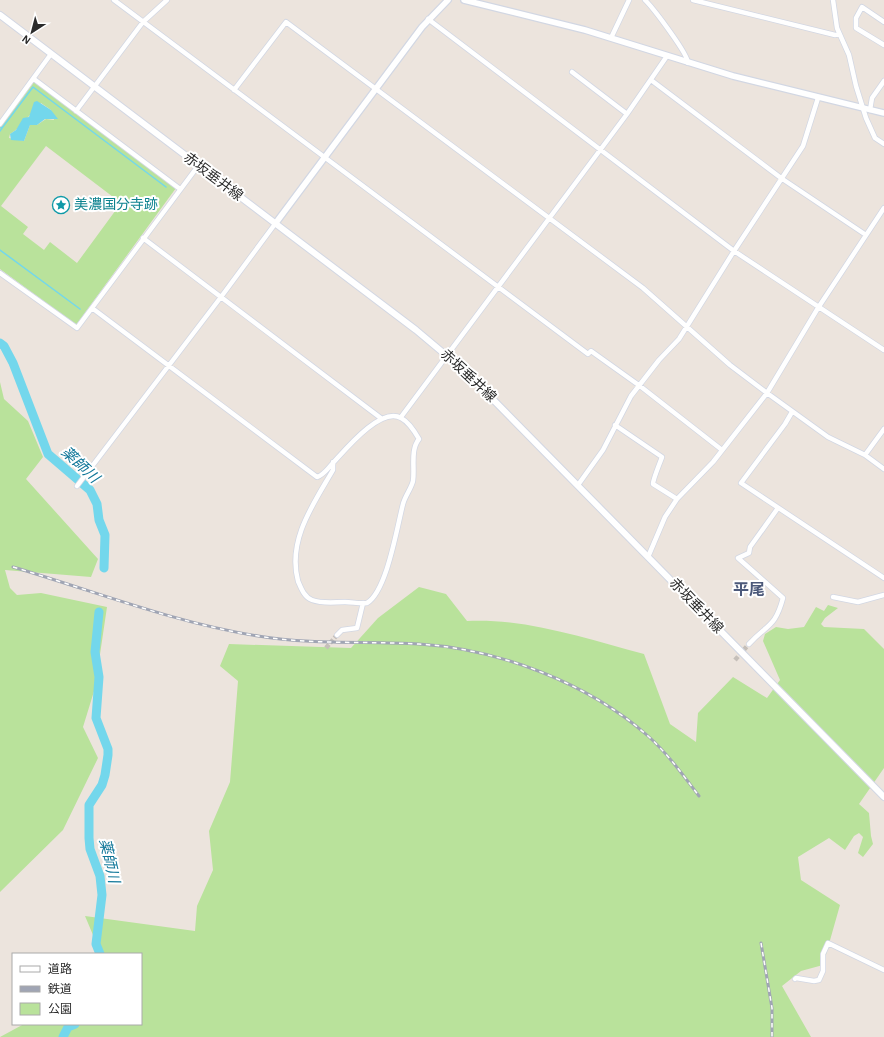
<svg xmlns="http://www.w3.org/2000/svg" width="884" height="1037" font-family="'Alegreya Sans','Noto Sans JP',sans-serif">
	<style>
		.green { fill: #b9e29b; fill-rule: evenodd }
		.water { fill: #73d7ec }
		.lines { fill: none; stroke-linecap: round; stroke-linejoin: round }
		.stream { stroke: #73d7ec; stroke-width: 1.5 }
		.river { stroke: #73d7ec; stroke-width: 9 }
		.minor-tunnel { stroke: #c5bfb9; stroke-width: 4.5; stroke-dasharray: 4.5 2; stroke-linecap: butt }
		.minor-casing { stroke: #d2d7e3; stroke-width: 6 }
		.tertiary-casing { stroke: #d2d7e3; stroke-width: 8 }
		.secondary-casing { stroke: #d2d7e3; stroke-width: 8 }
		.minor { stroke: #fff; stroke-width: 4.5 }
		.tertiary { stroke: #fff; stroke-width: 5.5 }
		.secondary { stroke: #fff; stroke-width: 6 }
		.rail-casing { stroke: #a0a5b4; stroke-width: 3 }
		.rail { stroke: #fff; stroke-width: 1.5; stroke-dasharray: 4.5; stroke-linecap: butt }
		.labels { text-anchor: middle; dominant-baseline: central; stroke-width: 4; stroke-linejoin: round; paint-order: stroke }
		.street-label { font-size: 14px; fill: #2b2b2b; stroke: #fff }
		.culture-label { font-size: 14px; fill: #0d838f; stroke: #fff; text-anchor: start }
		.water-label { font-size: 15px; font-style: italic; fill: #179; stroke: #fff }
		.quarter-label { font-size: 16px; font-weight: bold; fill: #4c597a; stroke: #fff }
	</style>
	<rect width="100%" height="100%" fill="#ece4dd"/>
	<path class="green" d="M 34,82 L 176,188 L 76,325 L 0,269 L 0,128 ZM 41,103 L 51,110 L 54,120 L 46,119 L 37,125 L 30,125 L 24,141 L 9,138 L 10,134 C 17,131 34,110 41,103 ZM 46,146 L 121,203 L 77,263 L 50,242 L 44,250 L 23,234 L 28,227 L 1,206 Z
		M 0,382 L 4,399 L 28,421 L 43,457 L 26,479 L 98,559 L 91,577 L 5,570 L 10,588 L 17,595 L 41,593 L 107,607 L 95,688 L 83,727 L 98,758 L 63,830 L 0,892 Z
		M 419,587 L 446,594 L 467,621 C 527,618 586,639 644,654 L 670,724 L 696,742 L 698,713 L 733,677 L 767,698 L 780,680 L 763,641 L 765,634 L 776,627 L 788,629 L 804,627 L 816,607 L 824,611 L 828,605 L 838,608 L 825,618 L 821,624 L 824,627 L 864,629 L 884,649 L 884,768 L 859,804 L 869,813 L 871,836 L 873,844 L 863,857 L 858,853 L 863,837 L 859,833 L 854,836 L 845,850 L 829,838 L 798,857 L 801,880 L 840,905 L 823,965 L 801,971 L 782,986 L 811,1037 L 0,1037 L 24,1024 L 141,1024 L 141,954 L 101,954 L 85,916 L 195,931 L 197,906 L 213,870 L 209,831 L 230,782 L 238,681 L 220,666 L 229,644 L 351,648 L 378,618 Z"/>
	<path class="water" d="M 37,101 L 51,110 L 58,119 L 45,119 L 37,125 L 30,125 L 24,141 L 11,140 L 10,134 L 16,130 L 23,118 L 29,117 L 34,102 Z"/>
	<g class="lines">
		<path class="stream" d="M 0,127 L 2,128 L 0,131
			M 2,128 L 33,87 L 166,187
			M 0,250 L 80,309"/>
		<path class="river" d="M 0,343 L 4,346 L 13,363 L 48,454 L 90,490 L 97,504 L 99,520 L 105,535 L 104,568
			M 99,612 L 95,652 L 99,677 L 96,718 L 108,749 L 108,755 L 105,775 L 102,785 L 89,805 L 89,838 L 90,849 L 100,876 L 102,895 L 96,944 L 100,954
			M 63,1037 L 68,1027 L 75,1024"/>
		<path class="minor-tunnel" d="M 326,648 L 337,635
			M 735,660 L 749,644"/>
		<g class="minor-casing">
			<path id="minor" d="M 114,0 L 588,354 L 591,351 L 640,386 L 722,450
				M 645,0 C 654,9 688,54 688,63
				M 693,0 L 835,35 L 839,34
				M 833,0 L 837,28 L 849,55 L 856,86 L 866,118 L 875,138 L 884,144
				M 428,19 L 734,251 L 884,350
				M 884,22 L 862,7 L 856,18 L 856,28 L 884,45
				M 611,38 L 629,0
				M 572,72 L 627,114
				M 34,79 L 180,189
				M 651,80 L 781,178 L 866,235
				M 234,90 L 286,22 L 643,288 L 730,365 L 767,393 L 828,437 L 865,455 L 884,469
				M 870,110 L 872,98 L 884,81
				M 76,111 L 143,22 L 167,0
				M 0,124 L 51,54
				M 143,238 L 382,419
				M 0,273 L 77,328 L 198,166
				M 92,308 L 317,477 C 324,475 328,468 333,463 C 345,450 381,406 401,418 C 409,422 415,432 419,439 C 410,450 415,468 413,481 C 411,489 405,496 403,504 C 397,527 387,591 367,603 C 360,604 352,602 345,602 C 334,602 323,604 312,600 C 304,597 301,588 298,581 C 287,540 314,503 333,470 L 333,462
				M 792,412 L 785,424 L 741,483 L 884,578
				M 401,417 L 627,114 L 667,56
				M 615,425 L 662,457 C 660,463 653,479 653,484 L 677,499
				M 865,455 L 884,429
				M 578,485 L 603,450 L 631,396 L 659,360 L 679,339 L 734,251 L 803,146 L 818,98
				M 77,486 L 221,297 L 275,224
				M 648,557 L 665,517 L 677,499 L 713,462 L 767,393 L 818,308 L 884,208
				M 833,597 L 858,602 L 884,595
				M 337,635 L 342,630 L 357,628 L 363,603
				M 749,644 C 767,624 775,628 783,598 L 738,558 L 749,553 L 750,547 L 778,508
				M 795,979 L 796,978 L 814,981 L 819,980 L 823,971 L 823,954 L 828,943 L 884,970"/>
		</g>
		<g class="tertiary-casing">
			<path id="tertiary" d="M 464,0 L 585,30 L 733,76 L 884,113
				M 275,224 L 422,27 L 448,0"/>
		</g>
		<g class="secondary-casing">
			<path id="secondary" d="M 0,15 L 416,330 L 466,372 L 884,797"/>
		</g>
		<use href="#minor" class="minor"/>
		<use href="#tertiary" class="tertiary"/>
		<use href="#secondary" class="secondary"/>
		<g class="rail-casing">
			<path id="rail" d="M 13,567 C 94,591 175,623 258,636 C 311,645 366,641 419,644 C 499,649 588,683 648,736 C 668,754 683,775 699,796
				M 761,943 L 772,1008 L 772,1037"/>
		</g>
		<use href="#rail" class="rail"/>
	</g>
	<defs>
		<g id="sight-ring" transform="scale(0.9)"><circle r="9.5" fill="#fff" stroke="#0f9aa8" stroke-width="1.5"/><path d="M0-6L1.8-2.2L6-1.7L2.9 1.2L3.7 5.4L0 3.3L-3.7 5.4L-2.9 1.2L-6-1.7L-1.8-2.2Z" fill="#0f9aa8"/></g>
	</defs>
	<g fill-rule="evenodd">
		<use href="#sight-ring" x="61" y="205"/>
	</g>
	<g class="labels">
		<g class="street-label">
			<text transform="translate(213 177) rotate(37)">赤坂垂井線</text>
			<text transform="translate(468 376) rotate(43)">赤坂垂井線</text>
			<text transform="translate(696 606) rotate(46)">赤坂垂井線</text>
		</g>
		<g class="culture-label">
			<text x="74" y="205">美濃国分寺跡</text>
		</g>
		<g class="water-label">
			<text transform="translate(80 465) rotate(43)">薬師川</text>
			<text transform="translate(109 861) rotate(77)">薬師川</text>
		</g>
		<g class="quarter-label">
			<text x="749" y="590">平尾</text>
		</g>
	</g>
	<rect x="12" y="953" width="130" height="72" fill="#ffffff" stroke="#aaaaaa"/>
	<rect x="20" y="966" width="20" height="6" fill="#ffffff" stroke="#aaaaaa"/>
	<text x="48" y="973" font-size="12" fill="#2b2b2b">道路</text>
	<rect x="20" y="986" width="20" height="6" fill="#a0a5b4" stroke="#aaaaaa"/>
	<text x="48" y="993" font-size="12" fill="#2b2b2b">鉄道</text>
	<rect x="20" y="1003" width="20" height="12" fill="#b9e29b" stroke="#aaaaaa"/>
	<text x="48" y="1013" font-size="12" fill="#2b2b2b">公園</text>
	<g transform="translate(32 32) rotate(216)" stroke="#ffffff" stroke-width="3" paint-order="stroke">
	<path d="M0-3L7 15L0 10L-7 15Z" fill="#2b2b2b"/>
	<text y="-6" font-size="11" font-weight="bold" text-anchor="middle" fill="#2b2b2b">N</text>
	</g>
</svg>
